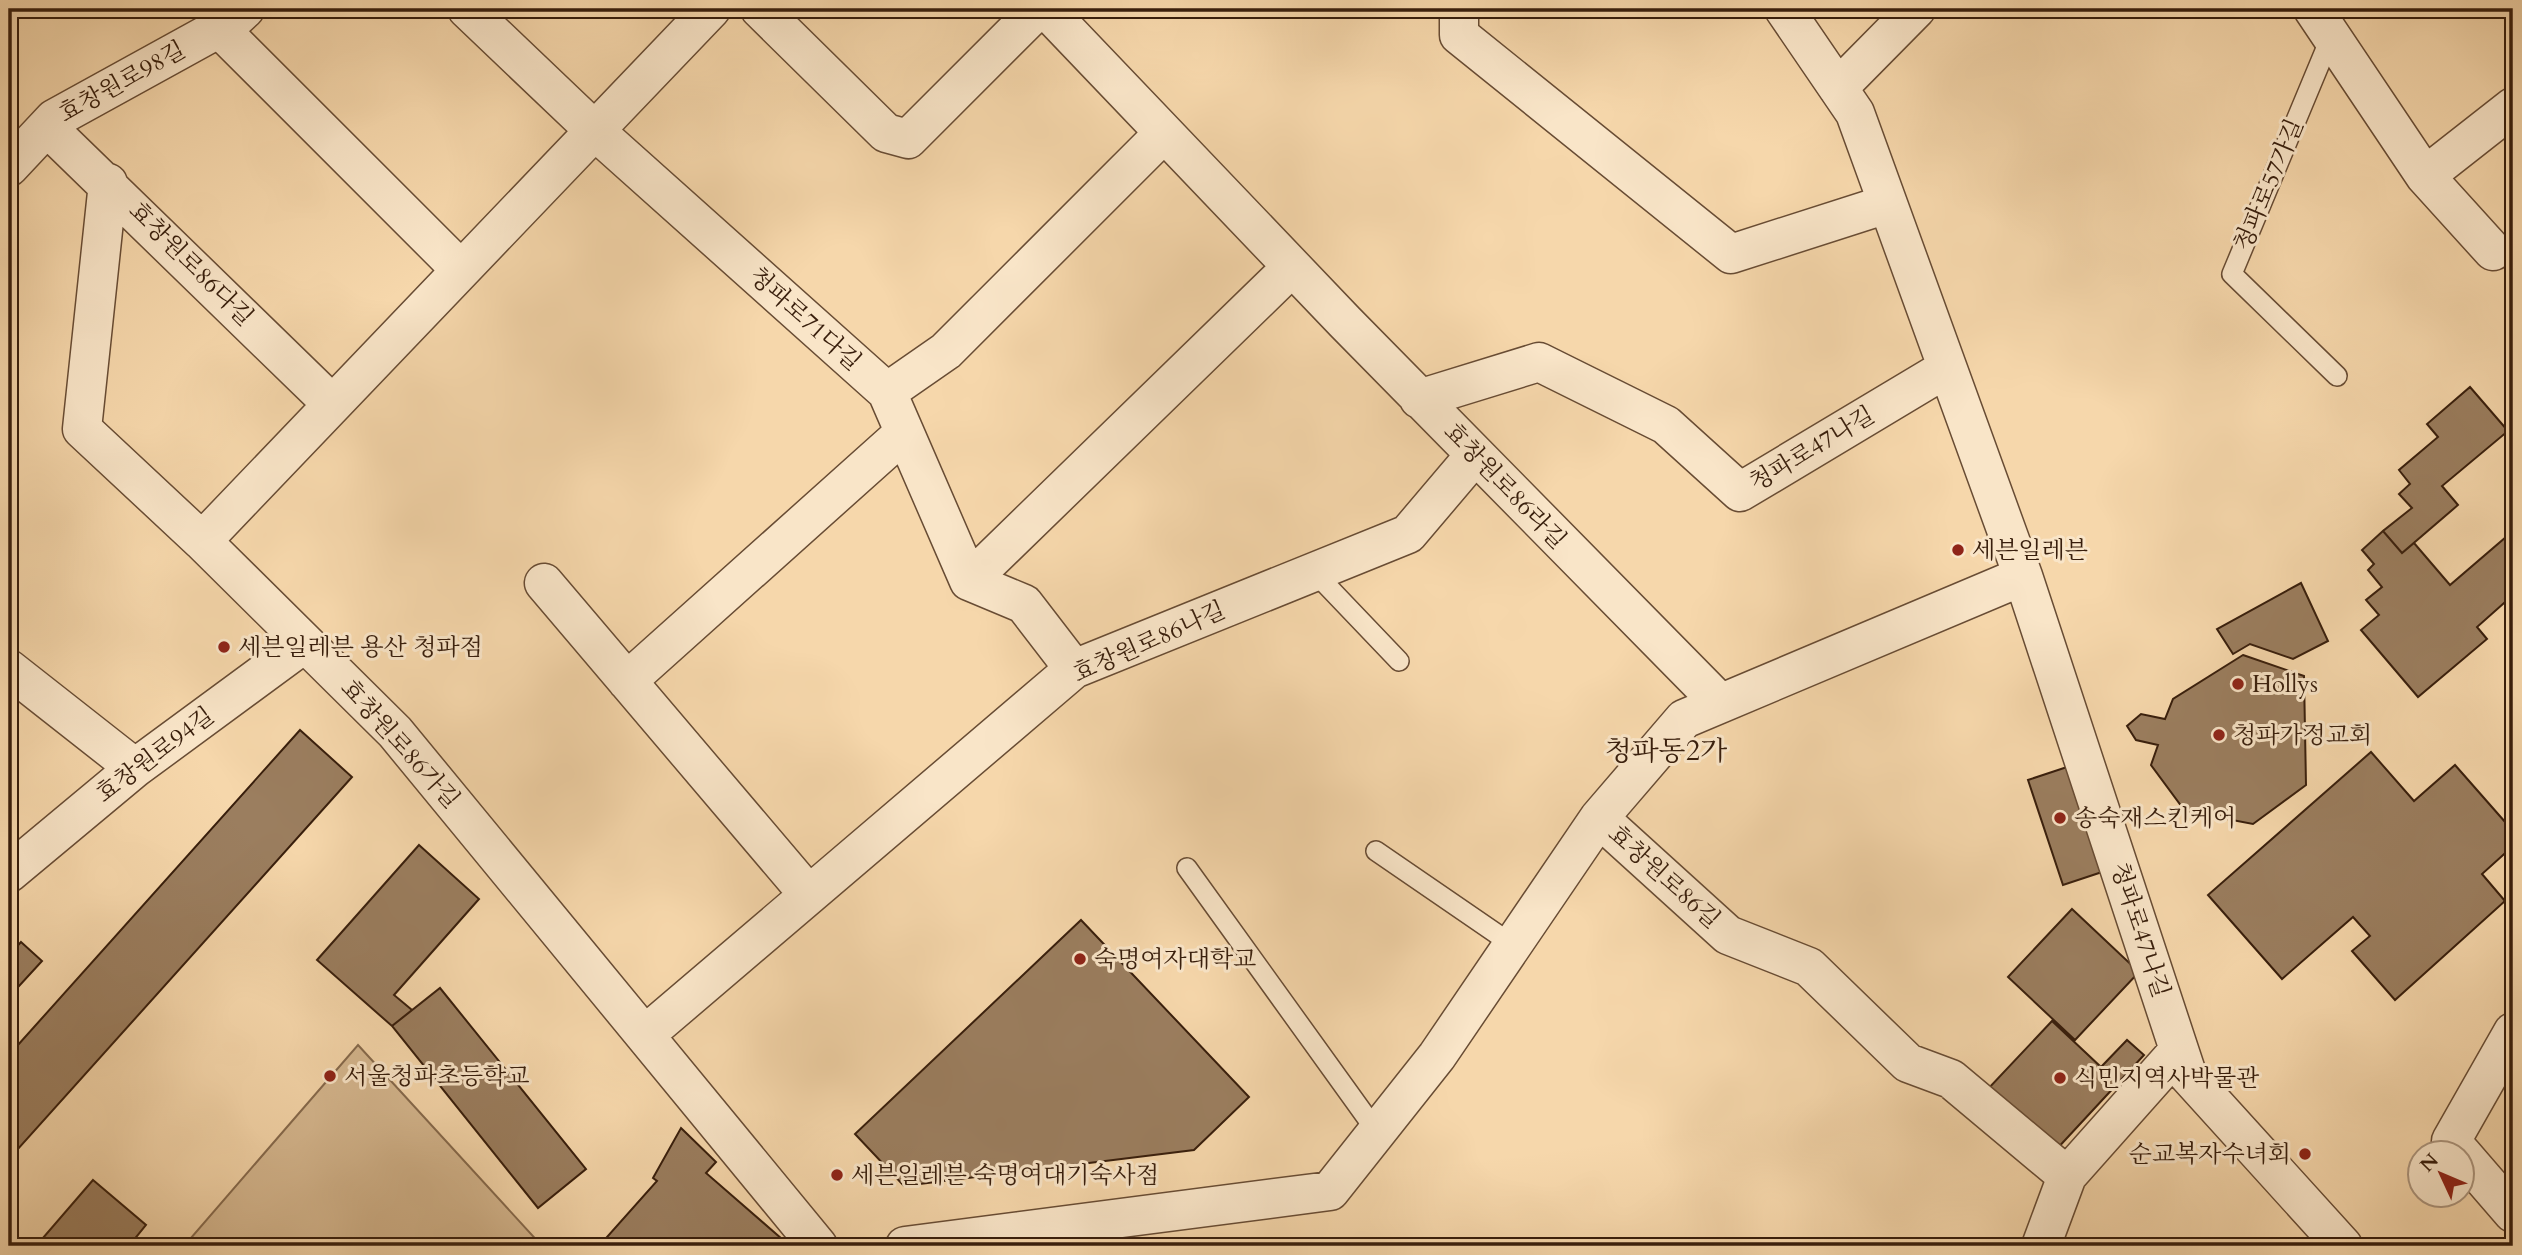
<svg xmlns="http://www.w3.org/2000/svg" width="2522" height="1255" font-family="Cardo,'Noto Serif KR',serif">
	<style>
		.green { fill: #d6b890; stroke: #876b4e; stroke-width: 2 }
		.building { fill: #9b7e5f; stroke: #381e0c; stroke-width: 2 }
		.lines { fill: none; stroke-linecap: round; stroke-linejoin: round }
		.service-casing { stroke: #684c34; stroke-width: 22 }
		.minor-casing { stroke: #684c34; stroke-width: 41 }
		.service { stroke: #f9e5c8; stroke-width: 19 }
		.minor { stroke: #f9e5c8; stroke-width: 38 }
		.poi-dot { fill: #8f2418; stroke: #f9e5c8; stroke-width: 2.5 }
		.labels { text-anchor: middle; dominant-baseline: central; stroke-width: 6; stroke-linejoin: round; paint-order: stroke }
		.street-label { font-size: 24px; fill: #381e0c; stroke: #f9e5c8 }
		.poi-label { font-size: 24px; fill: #381e0c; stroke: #f9e5c8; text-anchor: start }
		.quarter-label { font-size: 28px; fill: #381e0c; stroke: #f9e5c8 }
	</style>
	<rect width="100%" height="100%" fill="#f6d7ab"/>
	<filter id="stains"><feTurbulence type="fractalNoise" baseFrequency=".00286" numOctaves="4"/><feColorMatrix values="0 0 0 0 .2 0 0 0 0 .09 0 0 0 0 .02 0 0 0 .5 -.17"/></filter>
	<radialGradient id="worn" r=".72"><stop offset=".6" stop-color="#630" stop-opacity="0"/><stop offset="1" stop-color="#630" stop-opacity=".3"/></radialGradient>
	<path class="green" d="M 358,1045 L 542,1246 L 184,1246 Z"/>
	<path class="building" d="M 2470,387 L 2508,431 L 2442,486 L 2458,505 L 2402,553 L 2383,531 L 2412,508 L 2399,494 L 2410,484 L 2399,470 L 2438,437 L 2427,424 Z
		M 2383,531 L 2402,553 L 2414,543 L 2450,585 L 2513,531 L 2513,595 L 2477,627 L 2487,639 L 2418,697 L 2361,630 L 2379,615 L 2366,600 L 2382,587 L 2368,570 L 2374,564 L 2362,550 Z
		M 2301,583 L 2328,641 L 2293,659 L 2250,644 L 2233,654 L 2217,629 Z
		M 2243,655 L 2304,676 L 2306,785 L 2253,824 L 2185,811 L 2151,765 L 2158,745 L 2136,740 L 2127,726 L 2141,714 L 2165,719 L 2173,699 Z
		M 300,730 L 352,777 L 9,1159 L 9,1055 Z
		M 2371,752 L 2414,801 L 2455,765 L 2513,831 L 2513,846 L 2482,874 L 2505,901 L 2395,1000 L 2352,951 L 2370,936 L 2353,917 L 2282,979 L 2208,895 Z
		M 2073,765 L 2108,870 L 2063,885 L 2028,780 Z
		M 419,845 L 479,899 L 394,995 L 412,1010 L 392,1026 L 317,960 Z
		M 2072,909 L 2139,972 L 2075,1040 L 2008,977 Z
		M 1081,920 L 1249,1097 L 1194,1150 L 904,1186 L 855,1134 Z
		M 21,942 L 42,961 L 9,997 L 9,955 Z
		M 440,988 L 586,1169 L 538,1208 L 392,1026 Z
		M 2052,1021 L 2101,1067 L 2127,1040 L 2144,1055 L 2054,1152 L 1987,1090 Z
		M 681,1128 L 716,1162 L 706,1173 L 790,1246 L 599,1246 L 657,1181 L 653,1178 Z
		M 93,1180 L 146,1225 L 129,1246 L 36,1246 Z"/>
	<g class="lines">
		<g class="service-casing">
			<path id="service" d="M 2330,39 L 2232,274 L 2337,376
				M 1314,572 L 1399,661
				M 1376,851 L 1513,945
				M 1187,868 L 1377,1132"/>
		</g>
		<g class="minor-casing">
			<path id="minor" d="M 467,9 L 594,130 L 887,392 L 969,581 L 1024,604 L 1074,669
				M 760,9 L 886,133 L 908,139 L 1038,9
				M 1046,9 L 1345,322 L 1720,703
				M 1459,9 L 1459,35 L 1731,254 L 1887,204
				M 1784,9 L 1855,113 L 2023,576 L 2187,1074 L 2343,1246
				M 2313,9 L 2425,176 L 2493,251
				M 219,28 L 460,269
				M 1838,88 L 1916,9
				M 47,127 L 332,404
				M 9,167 L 54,119 L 232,21 L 245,9
				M 2425,176 L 2513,107
				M 108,183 L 82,429 L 202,541 L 395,732 L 818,1246
				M 887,392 L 946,351 L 1164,133
				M 1419,399 L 1539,362 L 1666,425 L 1740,492 L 1947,368
				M 202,541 L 711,9
				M 969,581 L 1292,267
				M 544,583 L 809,895
				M 9,669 L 135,768
				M 627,681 L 904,433
				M 1599,818 L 1728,935 L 1809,967 L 1908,1063 L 1951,1079 L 2067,1176
				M 9,873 L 135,768 L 305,643
				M 646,1034 L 1074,669 L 1408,534 L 1475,455
				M 2462,1154 L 2451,1141 L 2513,1032
				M 2462,1154 L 2513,1213
				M 905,1246 L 1330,1191 L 1437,1056 L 1599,818 L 1684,719 L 2023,576
				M 2041,1246 L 2067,1176 L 2179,1050"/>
		</g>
		<use href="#service" class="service"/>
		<use href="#minor" class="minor"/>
	</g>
	<g class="poi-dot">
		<circle cx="1958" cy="550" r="7"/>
		<circle cx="224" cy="647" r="7"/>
		<circle cx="2238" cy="684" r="7"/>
		<circle cx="2219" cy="735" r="7"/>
		<circle cx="2060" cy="818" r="7"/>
		<circle cx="1080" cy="959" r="7"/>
		<circle cx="330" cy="1076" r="7"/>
		<circle cx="2060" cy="1078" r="7"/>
		<circle cx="2305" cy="1154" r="7"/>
		<circle cx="837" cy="1175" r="7"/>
	</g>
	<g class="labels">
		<g class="street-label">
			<text transform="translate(122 82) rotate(-29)">효창원로98길</text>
			<text transform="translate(2269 185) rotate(-67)">청파로57가길</text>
			<text transform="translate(191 264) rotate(45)">효창원로86다길</text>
			<text transform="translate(805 319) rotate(42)">청파로71다길</text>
			<text transform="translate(1812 449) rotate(-31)">청파로47나길</text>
			<text transform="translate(1505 486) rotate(46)">효창원로86라길</text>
			<text transform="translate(1149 642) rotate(-24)">효창원로86나길</text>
			<text transform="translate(400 744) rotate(48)">효창원로86가길</text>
			<text transform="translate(155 755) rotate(-37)">효창원로94길</text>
			<text transform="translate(1664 877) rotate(42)">효창원로86길</text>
			<text transform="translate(2140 930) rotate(72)">청파로47나길</text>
		</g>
		<g class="poi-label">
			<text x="1972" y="550">세븐일레븐</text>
			<text x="238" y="647">세븐일레븐 용산 청파점</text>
			<text x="2252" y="684">Hollys</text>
			<text x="2233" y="735">청파가정교회</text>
			<text x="2074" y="818">송숙재스킨케어</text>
			<text x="1094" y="959">숙명여자대학교</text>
			<text x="344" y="1076">서울청파초등학교</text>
			<text x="2074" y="1078">식민지역사박물관</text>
			<text x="2291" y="1154" text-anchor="end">순교복자수녀회</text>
			<text x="851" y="1175">세븐일레븐 숙명여대기숙사점</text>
		</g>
		<g class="quarter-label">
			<text x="1666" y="751">청파동2가</text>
		</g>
	</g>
	<rect width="2522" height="1255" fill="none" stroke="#f6d7ab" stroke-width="35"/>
	<rect x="10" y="10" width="2501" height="1234" fill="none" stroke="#381e0c" stroke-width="3.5"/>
	<rect x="18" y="18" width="2487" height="1220" fill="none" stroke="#381e0c" stroke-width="2"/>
	<g transform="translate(2441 1174) rotate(314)"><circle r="33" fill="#f9e5c8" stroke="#ac957d" stroke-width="2"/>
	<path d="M0-5L12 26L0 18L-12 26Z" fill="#8f2418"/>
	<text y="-10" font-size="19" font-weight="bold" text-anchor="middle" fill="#381e0c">N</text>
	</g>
	<rect width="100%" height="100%" filter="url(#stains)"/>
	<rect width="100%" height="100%" fill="url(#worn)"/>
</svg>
